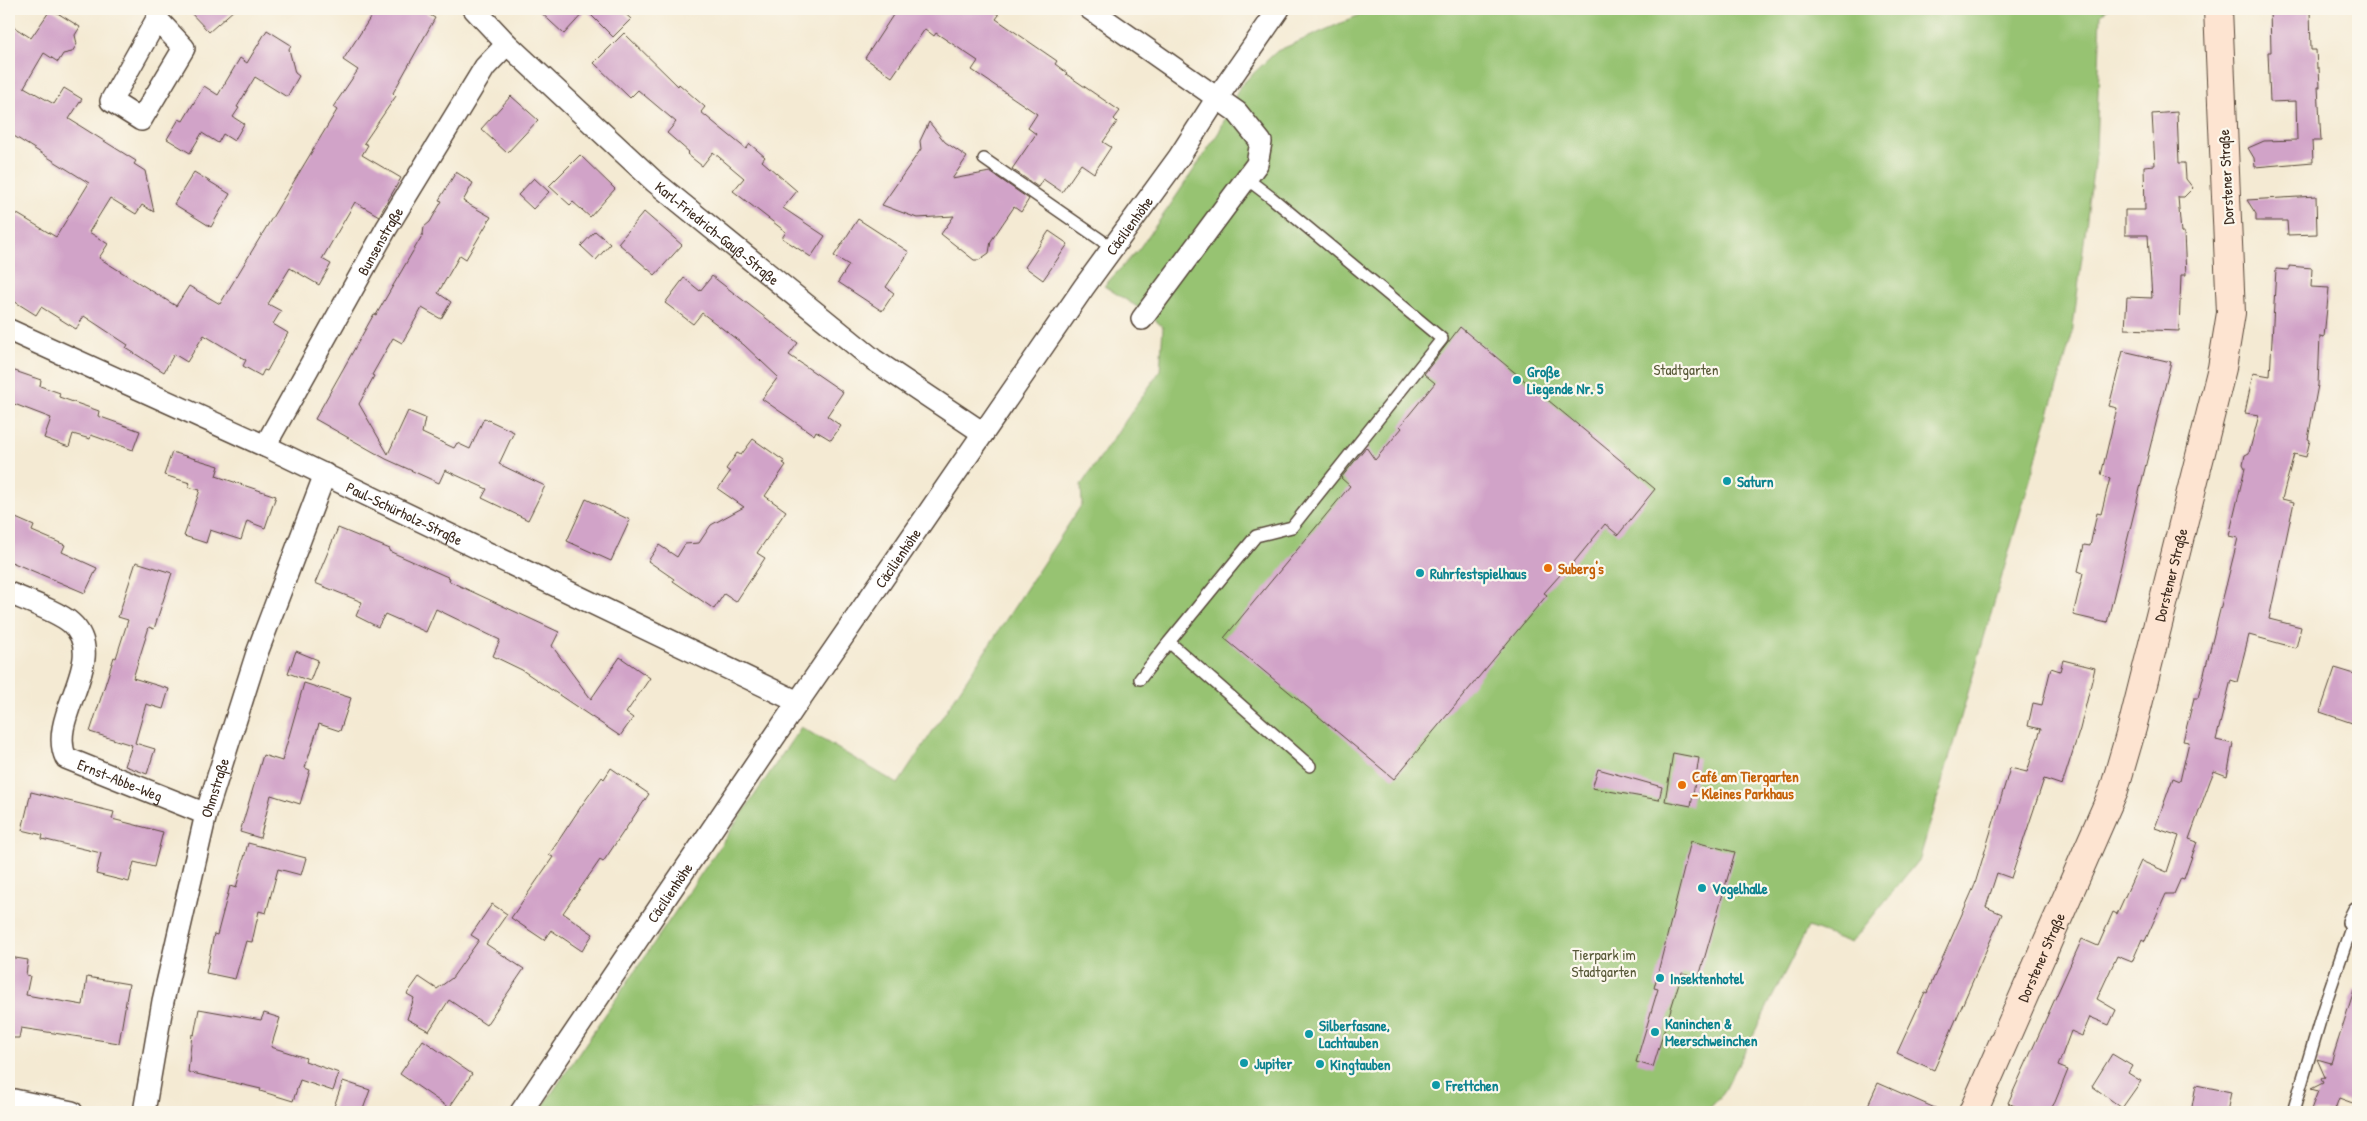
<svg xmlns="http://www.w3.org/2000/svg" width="2367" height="1121" font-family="'Patrick Hand',sans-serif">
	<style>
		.green { fill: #97c372; stroke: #697648 }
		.building { fill: #d1a3c8 }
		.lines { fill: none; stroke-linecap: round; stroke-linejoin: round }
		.service-casing { stroke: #574739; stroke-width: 14 }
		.minor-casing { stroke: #574739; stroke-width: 24 }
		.secondary-casing { stroke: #574739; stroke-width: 30 }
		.service { stroke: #fff; stroke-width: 11 }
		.minor { stroke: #fff; stroke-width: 21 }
		.secondary { stroke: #fde4d1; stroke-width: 28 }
		.culture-dot { fill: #0f9aa8; stroke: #fbf7ec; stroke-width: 2 }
		.food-dot { fill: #e8710a; stroke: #fbf7ec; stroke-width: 2 }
		.labels { text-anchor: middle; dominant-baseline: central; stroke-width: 4.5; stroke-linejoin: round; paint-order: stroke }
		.street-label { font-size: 15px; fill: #3b2a1e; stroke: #fbf7ec }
		.park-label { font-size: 15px; fill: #575837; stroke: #fbf7ec }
		.culture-label { font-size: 15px; font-weight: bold; fill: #0d838f; stroke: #fbf7ec; text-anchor: start }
		.food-label { font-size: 15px; font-weight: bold; fill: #c56008; stroke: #fbf7ec; text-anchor: start }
	</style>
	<rect width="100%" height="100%" fill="#fbf7ec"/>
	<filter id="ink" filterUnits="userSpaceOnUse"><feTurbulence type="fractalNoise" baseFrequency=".02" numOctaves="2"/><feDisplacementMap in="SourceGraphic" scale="10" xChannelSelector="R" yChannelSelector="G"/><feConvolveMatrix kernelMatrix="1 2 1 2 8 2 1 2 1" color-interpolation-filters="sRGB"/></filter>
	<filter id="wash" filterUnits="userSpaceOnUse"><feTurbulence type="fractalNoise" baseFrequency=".0096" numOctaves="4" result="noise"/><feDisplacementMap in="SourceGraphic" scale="20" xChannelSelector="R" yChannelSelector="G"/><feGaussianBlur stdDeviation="1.12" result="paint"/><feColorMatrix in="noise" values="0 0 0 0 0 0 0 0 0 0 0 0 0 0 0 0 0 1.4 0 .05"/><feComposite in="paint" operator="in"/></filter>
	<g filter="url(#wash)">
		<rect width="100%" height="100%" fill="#f4ead3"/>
		<path class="green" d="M 1373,9 L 2108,9 L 2101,14 L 2096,148 L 2072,335 L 1920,858 L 1851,943 L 1808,927 L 1723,1094 L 1706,1112 L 539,1112 L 801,727 L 898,784 L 1082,504 L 1081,485 L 1160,371 L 1163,327 L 1147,313 L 1104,286 L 1138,250 L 1169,207 L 1219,132 L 1240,86 L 1277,51 Z"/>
		<g id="blocks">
			<path class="building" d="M 51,9 L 80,27 L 75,35 L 77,44 L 72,52 L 63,54 L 58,62 L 44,53 L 24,87 L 54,104 L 64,88 L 82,99 L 69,119 L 136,161 L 134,164 L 145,171 L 154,212 L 142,205 L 136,214 L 110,198 L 89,232 L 108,244 L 99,258 L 176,306 L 189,286 L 220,304 L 337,110 L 333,107 L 358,70 L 343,60 L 376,9 L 419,9 L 435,18 L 393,93 L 396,96 L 364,143 L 368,145 L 362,155 L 401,178 L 379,216 L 355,202 L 322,259 L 331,264 L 319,285 L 290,268 L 268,304 L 281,311 L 273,324 L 288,333 L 267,371 L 264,370 L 261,376 L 243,366 L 246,360 L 204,335 L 187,362 L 174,354 L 164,372 L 126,348 L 128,345 L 84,316 L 76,329 L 41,307 L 36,315 L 9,298 L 9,209 L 56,237 L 89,183 L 9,133 L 9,24 L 31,38 Z
				M 187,9 L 235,9 L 209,32 Z
				M 537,9 L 620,9 L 631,19 L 613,37 L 586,10 L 564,34 Z
				M 897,9 L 989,9 L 999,15 L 996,19 L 1057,61 L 1055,64 L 1067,73 L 1066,74 L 1120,111 L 1114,119 L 1117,122 L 1103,142 L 1111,147 L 1094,173 L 1081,164 L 1062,192 L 1043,179 L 1038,187 L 1012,169 L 1036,134 L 1028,128 L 1037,114 L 972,70 L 978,61 L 936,33 L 934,36 L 925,29 L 892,77 L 865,58 Z
				M 2270,9 L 2310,9 L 2311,50 L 2316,50 L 2317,68 L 2319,68 L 2320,87 L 2318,87 L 2321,141 L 2312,141 L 2313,162 L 2255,167 L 2254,158 L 2248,148 L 2264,141 L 2297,140 L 2296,101 L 2270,102 L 2268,52 L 2271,52 Z
				M 267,30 L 291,45 L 289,49 L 295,73 L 299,76 L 287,97 L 255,77 L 237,107 L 239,108 L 233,117 L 244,124 L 234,141 L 223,134 L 218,143 L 202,133 L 190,153 L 167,139 L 179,119 L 183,121 L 204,86 L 218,95 L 240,58 L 247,63 Z
				M 624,33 L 678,86 L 679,84 L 705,107 L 701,112 L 746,149 L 750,144 L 765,157 L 762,161 L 797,191 L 783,208 L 825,236 L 811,257 L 782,238 L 786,232 L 733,191 L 744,178 L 713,152 L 702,166 L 687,154 L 689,152 L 667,133 L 676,122 L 638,90 L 630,98 L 594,63 Z
				M 511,96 L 538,120 L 507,153 L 481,129 Z
				M 2177,112 L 2179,163 L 2185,163 L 2186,179 L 2193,188 L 2184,197 L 2178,197 L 2181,233 L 2184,233 L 2186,275 L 2181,275 L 2179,331 L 2125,329 L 2127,297 L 2152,298 L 2148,235 L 2125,235 L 2125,210 L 2145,210 L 2144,166 L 2155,165 L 2152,114 Z
				M 929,122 L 945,142 L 967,157 L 952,179 L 990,172 L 1029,199 L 1021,212 L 1014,207 L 991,241 L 989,253 L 979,260 L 974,260 L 941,234 L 954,216 L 917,218 L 882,205 L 921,149 L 920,141 Z
				M 580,155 L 615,189 L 590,217 L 573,202 L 570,205 L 549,186 Z
				M 194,172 L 230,194 L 211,227 L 174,204 Z
				M 456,172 L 473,183 L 463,201 L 491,217 L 466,259 L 460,255 L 438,293 L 451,302 L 441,319 L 422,308 L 402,343 L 393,338 L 372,375 L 374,376 L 359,404 L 388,454 L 408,411 L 425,418 L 422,433 L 454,448 L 457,443 L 470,449 L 484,418 L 514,432 L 499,464 L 545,486 L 528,520 L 482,498 L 487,489 L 445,470 L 439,483 L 386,459 L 315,419 L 374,314 L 376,315 L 423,234 L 424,227 L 430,222 L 442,201 L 439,200 Z
				M 534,178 L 549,192 L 533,209 L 518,195 Z
				M 2316,196 L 2317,234 L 2288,235 L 2287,221 L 2256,221 L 2256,214 L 2247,200 Z
				M 644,212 L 682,245 L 655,275 L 618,243 Z
				M 858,219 L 909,252 L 886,287 L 894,293 L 882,311 L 838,282 L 849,265 L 834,256 Z
				M 595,231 L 610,244 L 596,260 L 581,246 Z
				M 1049,231 L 1068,244 L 1043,280 L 1025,267 Z
				M 2289,266 L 2312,268 L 2311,287 L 2329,288 L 2324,337 L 2320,336 L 2318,385 L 2308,439 L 2310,440 L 2306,457 L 2294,454 L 2282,499 L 2294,502 L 2269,619 L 2301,627 L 2296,648 L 2249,635 L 2237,682 L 2231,680 L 2216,740 L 2233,744 L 2227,776 L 2214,771 L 2210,781 L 2189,839 L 2197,842 L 2184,879 L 2181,878 L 2174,894 L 2166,894 L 2145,941 L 2142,939 L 2132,962 L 2117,956 L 2097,999 L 2116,1010 L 2109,1025 L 2090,1017 L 2082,1036 L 2071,1031 L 2058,1066 L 2068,1070 L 2055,1102 L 2049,1112 L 2028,1112 L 2008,1103 L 2082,939 L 2098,946 L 2113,912 L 2117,914 L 2141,861 L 2167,872 L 2179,836 L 2155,828 L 2173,778 L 2180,781 L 2189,742 L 2183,741 L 2194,698 L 2198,698 L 2238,538 L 2229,536 L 2245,468 L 2243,464 L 2245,455 L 2249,453 L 2259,415 L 2245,413 L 2253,373 L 2270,376 L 2276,269 L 2289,270 Z
				M 712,276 L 798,343 L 789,355 L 843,392 L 827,416 L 841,426 L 831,440 L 816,431 L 814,435 L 762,399 L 778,377 L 744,345 L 702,313 L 693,324 L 665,303 L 684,278 L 700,291 Z
				M 1460,327 L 1655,489 L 1618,535 L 1605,524 L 1570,567 L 1568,566 L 1544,593 L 1547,595 L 1394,779 L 1224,638 L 1350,486 L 1341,478 L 1366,447 L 1375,460 L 1402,428 L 1400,426 L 1435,383 L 1424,374 Z
				M 2123,351 L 2171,362 L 2107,623 L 2073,615 L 2083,573 L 2078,571 L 2084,545 L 2090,546 L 2097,513 L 2101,514 L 2110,478 L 2101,475 L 2117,408 L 2109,406 Z
				M 9,369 L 41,380 L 40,386 L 60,393 L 59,397 L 99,411 L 98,416 L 140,431 L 133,450 L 91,435 L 90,439 L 73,434 L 69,447 L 44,438 L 51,418 L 9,402 Z
				M 753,439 L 784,461 L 783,463 L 786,465 L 765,496 L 786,511 L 757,553 L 765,558 L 736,602 L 724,594 L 714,609 L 673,581 L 674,579 L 648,561 L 659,545 L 677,557 L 685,544 L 699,543 L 711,525 L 744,507 L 718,489 L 730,472 L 726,469 L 737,453 L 741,455 Z
				M 172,452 L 219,466 L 216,476 L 276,496 L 265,528 L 247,521 L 241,540 L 210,530 L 206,543 L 184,536 L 200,490 L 188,487 L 190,483 L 164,475 Z
				M 586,499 L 630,520 L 611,561 L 567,541 Z
				M 9,515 L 34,526 L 32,531 L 65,545 L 62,552 L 97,568 L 85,593 L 9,561 Z
				M 338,528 L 390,549 L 389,551 L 450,578 L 449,581 L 559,632 L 552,646 L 591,699 L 620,657 L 650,678 L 626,713 L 633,718 L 620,736 L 522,670 L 493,656 L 500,640 L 436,609 L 426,632 L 385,614 L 378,627 L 356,616 L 362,602 L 315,583 Z
				M 136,562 L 172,573 L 154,629 L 149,627 L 133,678 L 169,689 L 163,709 L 146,704 L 135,743 L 155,749 L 147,774 L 125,766 L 132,745 L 90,732 L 114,657 L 116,658 L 128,620 L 118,617 Z
				M 296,651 L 318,660 L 310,681 L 288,673 Z
				M 2063,660 L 2095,668 L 2080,729 L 2062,785 L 2044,779 L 2011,878 L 1997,873 L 1986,907 L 2002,914 L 1934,1070 L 1897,1053 L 1925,992 L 1927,993 L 1974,887 L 2010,768 L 2027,772 L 2041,729 L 2028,726 L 2033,703 L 2042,705 L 2051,668 L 2060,671 Z
				M 2335,668 L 2358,675 L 2358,725 L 2320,712 Z
				M 304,683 L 351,698 L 340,731 L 319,724 L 305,768 L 310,770 L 300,804 L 271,795 L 260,838 L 240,832 L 263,755 L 282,761 Z
				M 1673,753 L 1699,758 L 1691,806 L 1665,801 Z
				M 611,768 L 649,794 L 603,862 L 600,860 L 563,913 L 593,934 L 582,951 L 551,930 L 544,940 L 511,918 L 553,857 L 549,855 L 582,805 L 602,777 L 604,779 Z
				M 1598,769 L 1662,787 L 1659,800 L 1592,788 Z
				M 31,792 L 114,812 L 112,819 L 163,832 L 154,867 L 134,862 L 129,882 L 96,874 L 101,853 L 42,839 L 43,835 L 22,830 Z
				M 1691,841 L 1735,852 L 1699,977 L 1682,973 L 1653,1067 L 1636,1062 L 1658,989 L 1654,988 Z
				M 248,843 L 306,858 L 301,875 L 278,869 L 266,913 L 259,911 L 252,942 L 246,941 L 235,979 L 206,973 L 214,934 L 217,935 L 230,886 L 236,888 Z
				M 492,904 L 507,914 L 486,944 L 524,969 L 486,1025 L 449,1000 L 429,1031 L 407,1019 L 414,998 L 407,994 L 419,977 L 437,989 L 452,978 L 479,940 L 471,935 Z
				M 9,957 L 28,960 L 26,975 L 30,976 L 26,995 L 83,1005 L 87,977 L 129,984 L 119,1043 L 21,1028 L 19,1038 L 9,1038 Z
				M 2354,990 L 2358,990 L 2358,1105 L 2339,1098 L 2334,1112 L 2310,1112 L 2318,1091 L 2311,1089 L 2323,1083 L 2321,1079 L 2325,1077 L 2317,1059 L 2331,1063 Z
				M 199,1009 L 261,1020 L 264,1013 L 280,1018 L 271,1047 L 306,1058 L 305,1061 L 339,1073 L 333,1091 L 300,1080 L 293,1101 L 260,1091 L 261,1089 L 188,1072 L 192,1034 L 194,1035 Z
				M 423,1040 L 472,1074 L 449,1108 L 400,1074 Z
				M 2112,1054 L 2132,1066 L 2128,1073 L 2141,1081 L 2122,1108 L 2092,1086 Z
				M 343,1081 L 370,1090 L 362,1112 L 332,1112 Z
				M 1878,1083 L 1944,1112 L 1865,1112 Z
				M 2196,1085 L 2231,1092 L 2227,1112 L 2191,1112 Z"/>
		</g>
	</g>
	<g filter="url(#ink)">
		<use href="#blocks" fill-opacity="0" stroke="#574739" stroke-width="1"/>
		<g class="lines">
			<g class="service-casing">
				<path id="service" d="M 984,159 L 1114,249
					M 1247,179 L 1272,198 L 1442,339 L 1292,527 L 1256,536 L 1169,642 L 1310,766
					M 1140,679 L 1169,642
					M 2293,1112 L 2324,1007 L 2353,922"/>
			</g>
			<g class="minor-casing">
				<g id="minor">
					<path id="s1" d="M 474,9 L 507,44 L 655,182 L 874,360 L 983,433"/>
					<path d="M 1090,9 L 1237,112 L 1261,142 L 1257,164 L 1142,319"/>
					<path d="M 157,19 L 184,48 L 141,120 L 111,101 L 157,19 L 159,9"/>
					<path id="s2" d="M 9,330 L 265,446 L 798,702"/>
					<path id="s3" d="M 265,446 L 386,229 L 485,67 L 507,44"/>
					<path id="s4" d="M 9,593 C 25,600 59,612 71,623 C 111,659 46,716 66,758 L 206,814"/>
					<path d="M 2353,922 L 2358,912"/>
					<path d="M 9,1099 L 72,1112"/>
					<path id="s5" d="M 144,1112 L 163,1001 L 206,814 L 257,653 L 325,474"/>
					<path id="s6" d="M 521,1112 L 798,702 L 1084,287 L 1179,157 L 1217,98 L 1279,9"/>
				</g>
			</g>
			<g class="secondary-casing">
				<g id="secondary">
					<path id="s7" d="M 1973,1112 L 2114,790 L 2132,728 L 2222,368 L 2231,313 L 2218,9"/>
				</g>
			</g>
			<use href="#service" class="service"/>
			<use href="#minor" class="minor"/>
			<use href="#secondary" class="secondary"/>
		</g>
	</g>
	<g class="culture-dot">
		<circle cx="1517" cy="380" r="5"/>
		<circle cx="1727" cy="481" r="5"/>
		<circle cx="1420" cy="573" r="5"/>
		<circle cx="1702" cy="888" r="5"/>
		<circle cx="1660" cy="978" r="5"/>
		<circle cx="1655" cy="1032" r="5"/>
		<circle cx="1309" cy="1034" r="5"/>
		<circle cx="1244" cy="1063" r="5"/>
		<circle cx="1320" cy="1064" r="5"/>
		<circle cx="1436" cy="1085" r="5"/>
	</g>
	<g class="food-dot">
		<circle cx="1548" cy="568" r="5"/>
		<circle cx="1682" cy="785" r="5"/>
	</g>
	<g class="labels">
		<g class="street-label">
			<text transform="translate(2226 177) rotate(-93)">Dorstener Straße</text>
			<text stroke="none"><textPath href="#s6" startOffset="1075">Cäcilienhöhe</textPath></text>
			<text stroke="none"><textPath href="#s1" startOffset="331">Karl-Friedrich-Gauß-Straße</textPath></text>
			<text stroke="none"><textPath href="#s3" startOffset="235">Bunsenstraße</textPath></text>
			<text stroke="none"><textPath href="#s2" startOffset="436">Paul-Schürholz-Straße</textPath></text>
			<text stroke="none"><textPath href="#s6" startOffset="670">Cäcilienhöhe</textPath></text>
			<text stroke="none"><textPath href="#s7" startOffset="574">Dorstener Straße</textPath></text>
			<text stroke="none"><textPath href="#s4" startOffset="270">Ernst-Abbe-Weg</textPath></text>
			<text stroke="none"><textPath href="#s5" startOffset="332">Ohmstraße</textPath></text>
			<text stroke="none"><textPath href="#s6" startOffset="265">Cäcilienhöhe</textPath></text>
			<text stroke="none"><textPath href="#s7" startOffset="169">Dorstener Straße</textPath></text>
		</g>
		<g class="park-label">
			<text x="1686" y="369">Stadtgarten</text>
			<text x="1604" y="954">Tierpark im<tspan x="1604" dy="17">Stadtgarten</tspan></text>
		</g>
		<g class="culture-label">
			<text x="1527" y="371">Große<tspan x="1527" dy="17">Liegende Nr. 5</tspan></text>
			<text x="1737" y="481">Saturn</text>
			<text x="1430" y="573">Ruhrfestspielhaus</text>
			<text x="1712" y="888">Vogelhalle</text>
			<text x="1670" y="978">Insektenhotel</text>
			<text x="1665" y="1023">Kaninchen &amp;<tspan x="1665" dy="17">Meerschweinchen</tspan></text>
			<text x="1319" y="1025">Silberfasane,<tspan x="1319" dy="17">Lachtauben</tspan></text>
			<text x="1254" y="1063">Jupiter</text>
			<text x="1330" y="1064">Kingtauben</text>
			<text x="1446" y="1085">Frettchen</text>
		</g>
		<g class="food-label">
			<text x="1558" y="568">Suberg's</text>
			<text x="1692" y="776">Café am Tiergarten<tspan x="1692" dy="17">- Kleines Parkhaus</tspan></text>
		</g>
	</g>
	<rect width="2367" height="1121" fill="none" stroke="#fbf7ec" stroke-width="30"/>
</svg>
